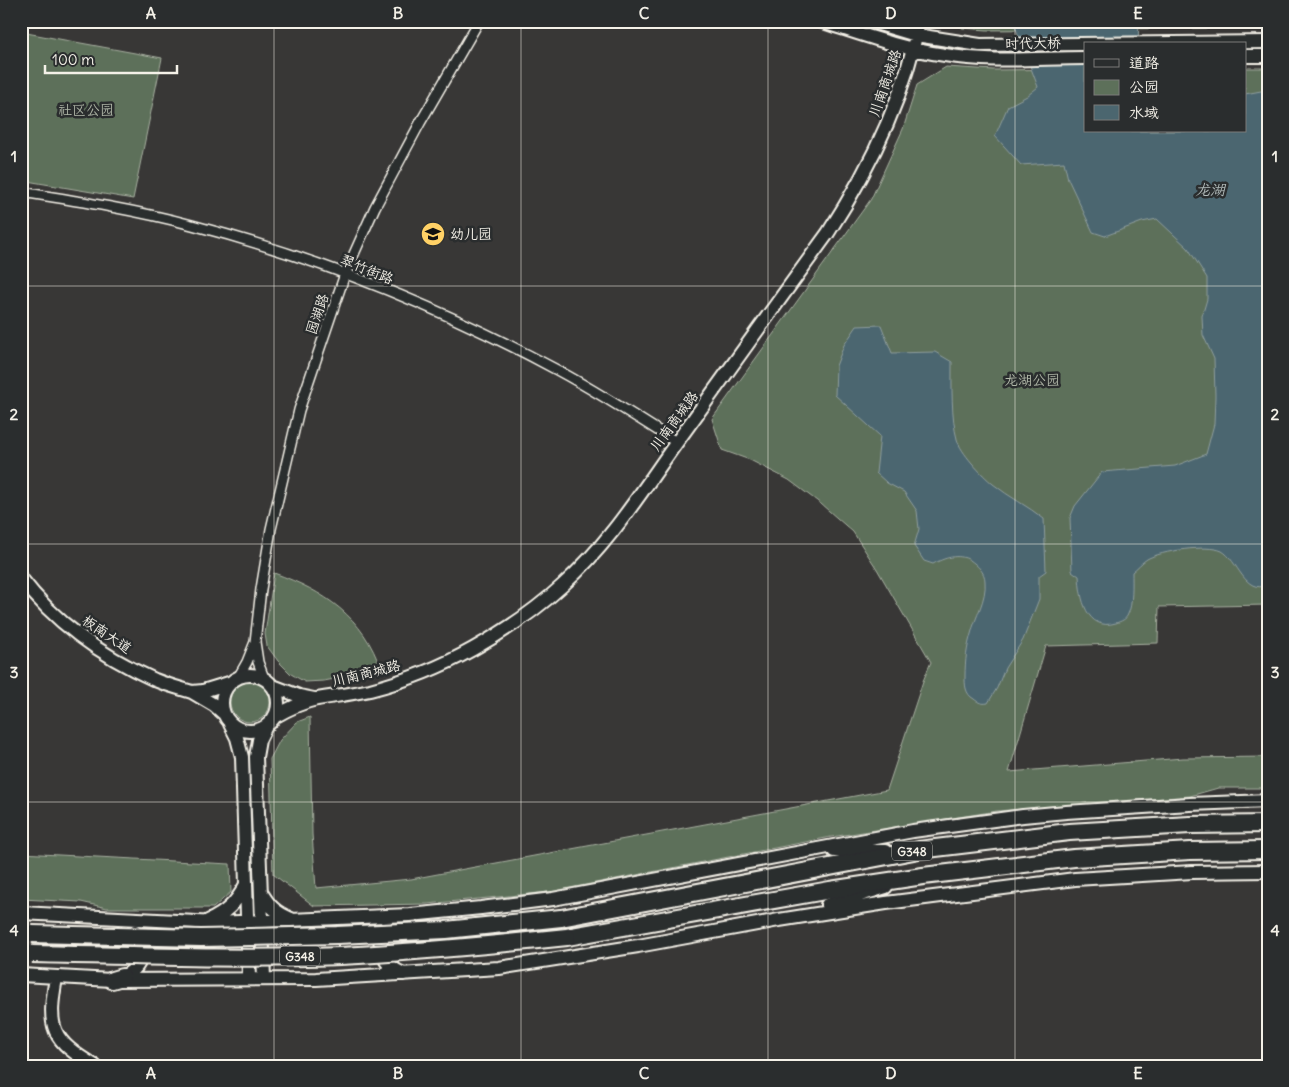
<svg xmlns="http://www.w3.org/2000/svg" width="1289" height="1087" font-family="Delius,'LXGW WenKai TC',sans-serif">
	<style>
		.green { fill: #5d705a; stroke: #a8b0a1 }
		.water { fill: #4b666f; stroke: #8f9e9f }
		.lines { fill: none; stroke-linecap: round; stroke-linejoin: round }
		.street-casing { stroke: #f4f1e8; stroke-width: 12 }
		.secondary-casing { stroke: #f4f1e8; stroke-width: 16 }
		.highway-casing { stroke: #f4f1e8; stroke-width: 20 }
		.street { stroke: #2a2d2e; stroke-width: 9 }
		.secondary { stroke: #2a2d2e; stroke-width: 12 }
		.highway { stroke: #2a2d2e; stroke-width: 16 }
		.highway-bridge-casing { stroke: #f4f1e8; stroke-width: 20; stroke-linecap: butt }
		.highway-bridge { stroke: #2a2d2e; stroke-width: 16 }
		.grid { fill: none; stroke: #f4f1e8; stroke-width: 1; stroke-opacity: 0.55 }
		.labels { text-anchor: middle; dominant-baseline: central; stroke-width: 5; stroke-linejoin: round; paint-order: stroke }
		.shield { fill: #2a2d2e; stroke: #b7b6b0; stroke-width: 1 }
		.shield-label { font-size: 12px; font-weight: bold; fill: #f4f1e8 }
		.street-label { font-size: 14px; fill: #f4f1e8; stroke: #2a2d2e }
		.park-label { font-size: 14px; fill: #b0b7a8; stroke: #2a2d2e }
		.poi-label { font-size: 14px; fill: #f4f1e8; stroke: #2a2d2e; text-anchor: start }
		.water-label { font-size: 15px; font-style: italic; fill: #b0b9b8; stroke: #2a2d2e }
		.neatline { fill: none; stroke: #f4f1e8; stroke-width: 2 }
		.grid-label { font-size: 16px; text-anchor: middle; font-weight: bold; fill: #f4f1e8 }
	</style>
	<rect width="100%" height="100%" fill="#383736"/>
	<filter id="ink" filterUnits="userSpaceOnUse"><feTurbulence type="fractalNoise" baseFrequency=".02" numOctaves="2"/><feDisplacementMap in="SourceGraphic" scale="10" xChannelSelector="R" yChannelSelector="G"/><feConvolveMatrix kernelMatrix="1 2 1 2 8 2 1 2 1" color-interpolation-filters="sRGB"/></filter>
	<g filter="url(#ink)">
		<path class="green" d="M 957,21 L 1221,21 L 1221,28 L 987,30 L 962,28 Z
			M 21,32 L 162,58 L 133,199 L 21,180 Z
			M 946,67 L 994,70 L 1085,69 L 1085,131 L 1245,131 L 1245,68 L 1268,68 L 1268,605 L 1159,607 L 1158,643 L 1046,646 L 1009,772 L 1183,758 L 1268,757 L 1268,788 L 1218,788 L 1190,796 L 997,811 L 831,837 L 549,892 L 427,904 L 314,906 L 273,874 L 270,759 L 280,740 L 297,722 L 310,717 L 312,834 L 316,888 L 411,879 L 887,790 L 923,681 L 931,662 L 877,569 L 853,532 L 821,504 L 789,480 L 750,460 L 722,450 L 712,419 L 871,199 L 903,129 L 917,85 Z
			M 274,573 C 324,591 364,617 381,670 L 324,681 L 305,682 L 291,674 L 278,661 L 267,646 L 265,634 Z
			M230 702a20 20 0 1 1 40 0a20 20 0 1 1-40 0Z
			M 21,853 L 230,864 L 231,892 L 213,908 L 107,908 L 81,902 L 21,899 Z"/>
		<path class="water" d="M 1019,21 L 1139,21 L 1138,44 L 1085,44 L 1085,131 L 1245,131 L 1245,94 L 1261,91 L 1268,91 L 1268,585 C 1244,595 1238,560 1222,551 C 1207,544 1161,551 1147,559 C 1142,562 1137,568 1132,572 C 1132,583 1133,605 1128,614 C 1126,620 1121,621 1116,623 C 1086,632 1080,597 1079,576 L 1072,571 L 1070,518 L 1075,506 L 1102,472 L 1175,466 L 1206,454 L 1214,424 L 1215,396 L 1214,359 L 1203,335 L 1202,316 L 1207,299 L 1207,278 L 1188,248 L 1157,219 L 1142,222 L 1105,236 L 1093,232 L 1068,179 L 1064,162 L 1021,165 L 995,136 L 1008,106 L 1027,96 L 1038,87 L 1015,26 Z
			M 881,325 L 892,353 L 935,352 L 952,362 C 952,385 951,417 957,439 C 960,452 982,475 993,484 C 1009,497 1028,506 1044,519 L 1046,571 L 1039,576 L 1039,599 L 1023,640 L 1005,668 L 997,688 L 988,703 C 982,704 979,703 974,699 C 965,694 965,685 965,676 C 965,661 967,647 971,634 C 975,617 987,599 985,581 C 985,572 977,565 970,560 C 958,553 944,558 933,564 L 924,561 L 914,546 L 919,529 L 917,511 L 904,492 L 887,483 L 876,473 L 880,436 L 835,395 L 836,366 L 844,345 L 857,326 Z"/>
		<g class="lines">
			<g class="street-casing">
				<path id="street" d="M 21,192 C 78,201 136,210 192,225 C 318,258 442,308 557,370 C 598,392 637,417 676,442
					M 255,642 L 261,589 L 271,529 L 299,410 L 345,274 L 375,207 L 420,123 L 479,21
					M 239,676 L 247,662 L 255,642 L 258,662 L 264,678"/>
			</g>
			<g class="secondary-casing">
				<path id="secondary" d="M 820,21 C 861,34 902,49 945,55 C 991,63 1039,58 1085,58
					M 869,21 L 916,35 L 980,45 L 1268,42
					M 1245,56 L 1268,56
					M 21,578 C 55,623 104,657 155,680 C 167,685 179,688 192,692
					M222 703a28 28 0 1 1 56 0a28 28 0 1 1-56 0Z
					M 273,686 L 299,696 L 314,699
					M 223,713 L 214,705 L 192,692 L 203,691 L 229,683
					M 274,717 C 288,709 302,702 317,699 C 334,696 352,694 370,690 C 405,681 441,667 473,649 C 505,631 536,610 563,585 C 611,542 645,486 682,435 C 731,367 779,300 828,233 C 870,168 905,98 919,21
					M 230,724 L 237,738 L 242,757 L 249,979
					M 834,851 L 886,851
					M 261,892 C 270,907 275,912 291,919
					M 827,905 L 886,887
					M 21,913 L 216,923 L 410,915 L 481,908 L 553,899 L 913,831 L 1023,816 L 1066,812 L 1190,804 L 1268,801
					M 208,921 C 226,913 236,903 245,886
					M 386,926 C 374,946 383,966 404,974
					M 21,975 L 112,980 L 316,979 L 499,968 L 638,946 L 779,920 L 886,903 L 1075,879 L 1192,872 L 1268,871
					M 122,977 C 142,968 149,949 135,931
					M 56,978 C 47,1028 51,1040 95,1066
					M 264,979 L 256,757 L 259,740 L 266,726"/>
			</g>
			<g class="highway-casing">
				<path id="highway" d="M 561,918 L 919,850 L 1069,832 L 1190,825 L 1268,824
					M 567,937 L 830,890 L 923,876 L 1074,858 L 1190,851 L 1268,850
					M 112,980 L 122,977"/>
			</g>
			<use href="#street" class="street"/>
			<use href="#secondary" class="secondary"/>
			<use href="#highway" class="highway"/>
			<g class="highway-bridge-casing">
				<path id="highway-bridge" d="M 32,934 L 201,938 L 337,935 L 446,930 L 561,918
					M 32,954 C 134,956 237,960 340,956 C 416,952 491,945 567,937"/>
			</g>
			<use href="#highway-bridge" class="highway-bridge"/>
		</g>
	</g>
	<path class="grid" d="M 274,21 L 274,1066M 521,21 L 521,1066M 768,21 L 768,1066M 1015,21 L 1015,1066M 21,286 L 1268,286M 21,544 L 1268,544M 21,802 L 1268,802"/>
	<defs>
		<g id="school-disc" transform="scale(1.25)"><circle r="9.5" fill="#ffd166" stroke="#2a2d2e"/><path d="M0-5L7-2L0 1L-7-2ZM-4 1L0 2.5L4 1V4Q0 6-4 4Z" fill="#111"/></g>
	</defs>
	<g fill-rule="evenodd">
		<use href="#school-disc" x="433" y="234"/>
	</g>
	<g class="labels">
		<g class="shield">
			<rect x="892" y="841.5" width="40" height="19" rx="4"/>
			<rect x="280" y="946.5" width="40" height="19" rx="4"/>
		</g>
		<g class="shield-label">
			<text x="912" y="851">G348</text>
			<text x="300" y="956">G348</text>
		</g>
		<g class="street-label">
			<text transform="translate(1033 43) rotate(-1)">时代大桥</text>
			<text transform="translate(885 83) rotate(-71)">川南商城路</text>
			<text transform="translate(367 269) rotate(22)">翠竹街路</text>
			<text transform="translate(317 314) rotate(-71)">园湖路</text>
			<text transform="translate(674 421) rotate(-54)">川南商城路</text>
			<text transform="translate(107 634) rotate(34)">板南大道</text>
			<text transform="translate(366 673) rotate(-14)">川南商城路</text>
		</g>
		<g class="park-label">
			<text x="86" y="110">社区公园</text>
			<text x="1032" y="380">龙湖公园</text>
		</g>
		<g class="poi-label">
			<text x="450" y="234">幼儿园</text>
		</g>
		<g class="water-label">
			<text x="1210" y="189">龙湖</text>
		</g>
	</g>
	<rect width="1289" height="1087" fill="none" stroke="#2a2d2e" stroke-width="55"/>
	<rect x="1084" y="42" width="162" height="90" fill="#2a2d2e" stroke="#7b7b78"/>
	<rect x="1094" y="59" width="25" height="8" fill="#2a2d2e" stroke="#7b7b78"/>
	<text x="1129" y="68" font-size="15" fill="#f4f1e8">道路</text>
	<rect x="1094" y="80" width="25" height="15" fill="#5d705a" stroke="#7b7b78"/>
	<text x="1129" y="92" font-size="15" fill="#f4f1e8">公园</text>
	<rect x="1094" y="105" width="25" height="15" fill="#4b666f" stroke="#7b7b78"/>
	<text x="1129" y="118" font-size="15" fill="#f4f1e8">水域</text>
	<path d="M45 65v8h132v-8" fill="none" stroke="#f4f1e8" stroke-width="2.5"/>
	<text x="52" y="65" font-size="15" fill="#f4f1e8" stroke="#2a2d2e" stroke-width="4" paint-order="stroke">100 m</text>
	<rect x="28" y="28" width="1234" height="1032" class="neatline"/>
	<g class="grid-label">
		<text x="151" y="19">A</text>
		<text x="398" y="19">B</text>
		<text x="644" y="19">C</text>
		<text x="891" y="19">D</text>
		<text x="1138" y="19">E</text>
		<text x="14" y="162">1</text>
		<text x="1275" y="162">1</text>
		<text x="14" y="420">2</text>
		<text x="1275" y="420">2</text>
		<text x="14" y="678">3</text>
		<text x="1275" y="678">3</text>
		<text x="14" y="936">4</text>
		<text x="1275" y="936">4</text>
		<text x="151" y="1079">A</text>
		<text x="398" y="1079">B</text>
		<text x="644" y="1079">C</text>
		<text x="891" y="1079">D</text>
		<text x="1138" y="1079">E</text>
	</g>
</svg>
